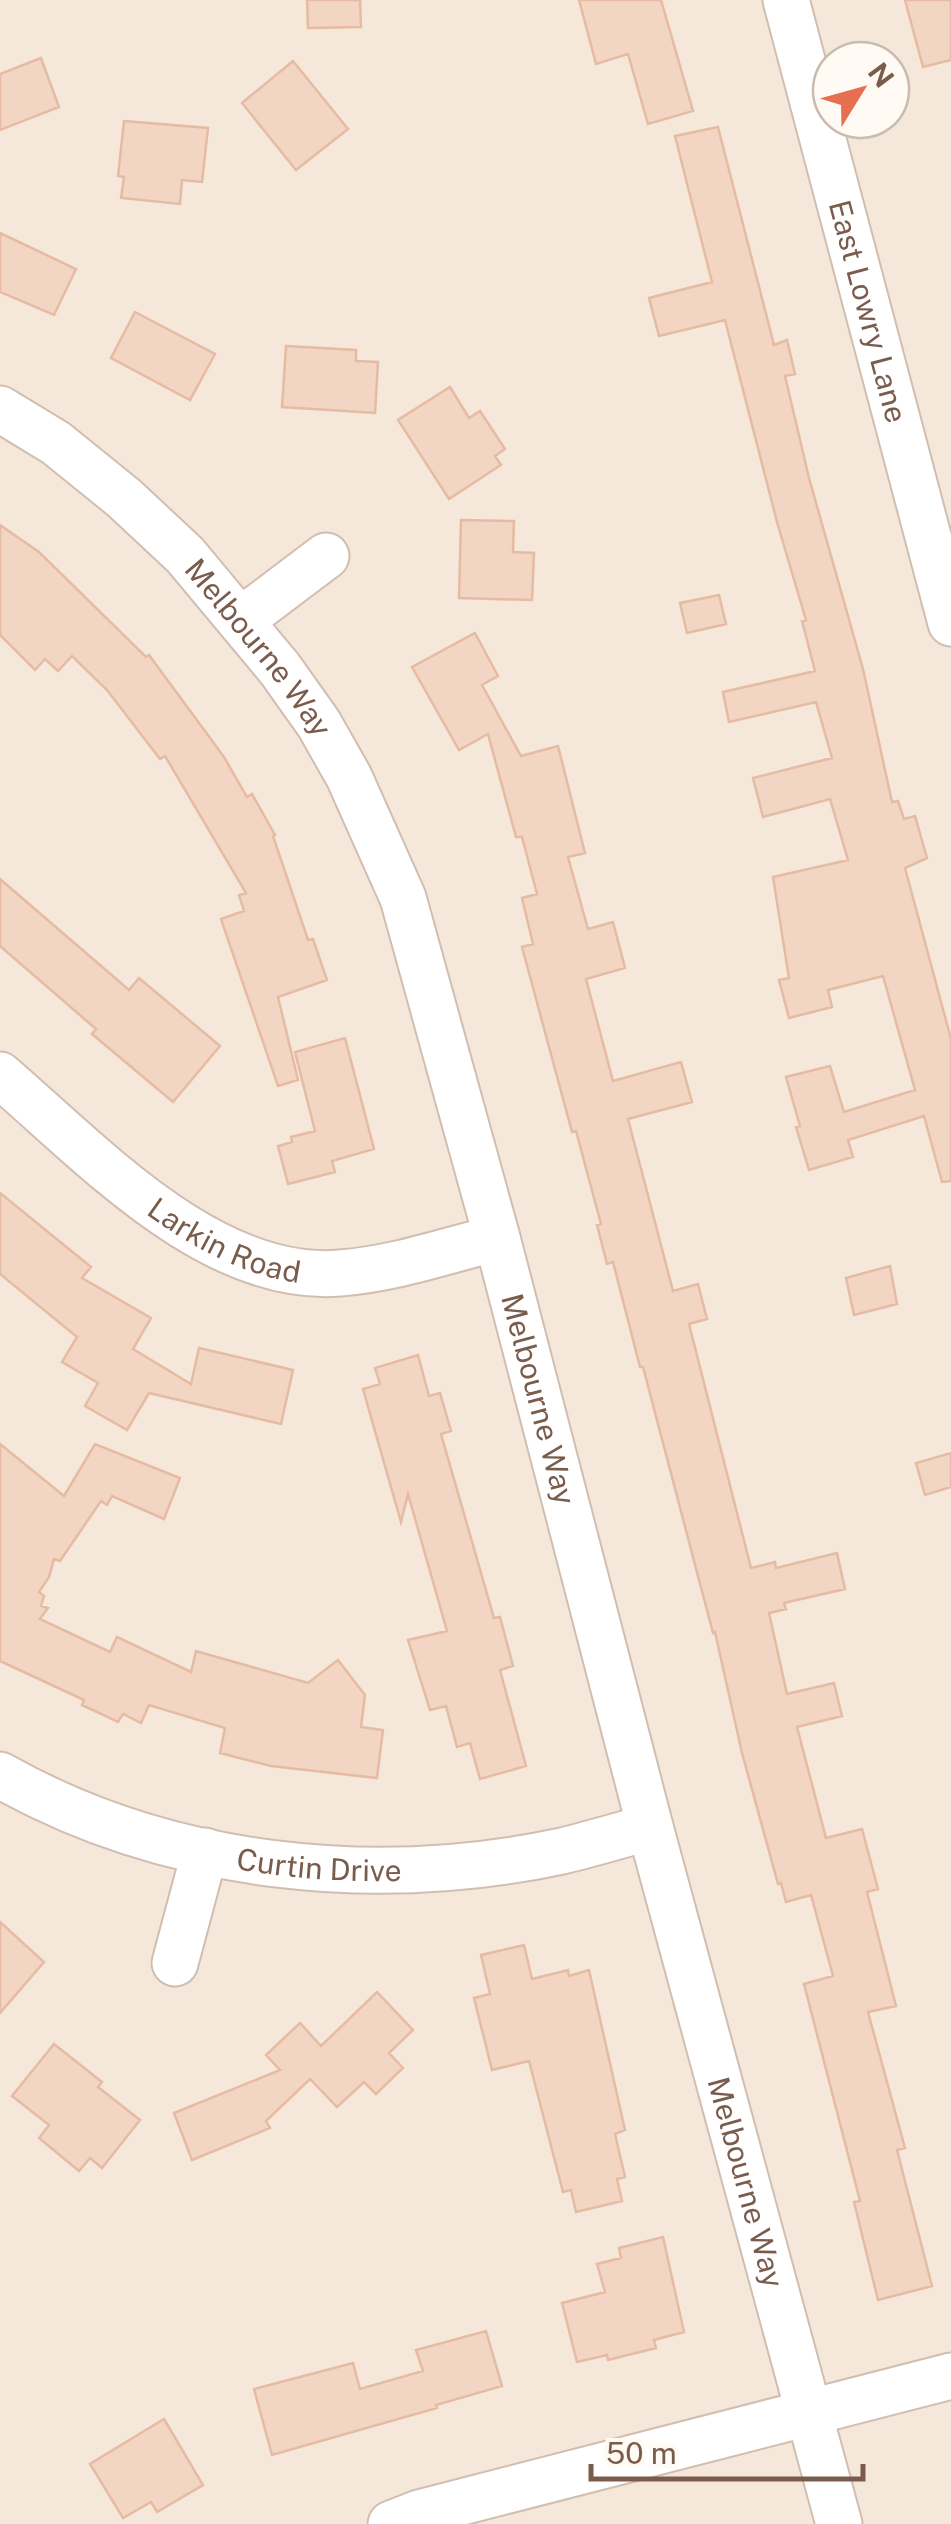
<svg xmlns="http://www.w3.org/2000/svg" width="951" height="2524" font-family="'Public Sans',sans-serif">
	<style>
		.residential { fill: #f5e8da; fill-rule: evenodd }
		.building { fill: #f3d5c3; stroke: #e6bba3; stroke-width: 2.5 }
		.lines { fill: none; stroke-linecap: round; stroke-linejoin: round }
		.minor-casing { stroke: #d1beb0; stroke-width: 49 }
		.minor { stroke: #fff; stroke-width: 45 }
		.labels { text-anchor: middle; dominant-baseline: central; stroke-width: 8; stroke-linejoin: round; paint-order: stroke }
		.street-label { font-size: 30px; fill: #7a5c4d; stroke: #fffaf3 }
	</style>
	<rect width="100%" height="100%" fill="#fdf6ec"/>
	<path class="residential" d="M 0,0 L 951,0 L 951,2524 L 0,2524 ZM 831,60 L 891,60 L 891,120 L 831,120 Z"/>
	<path class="building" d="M 307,0 L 360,0 L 361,27 L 308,28 Z
		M 579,0 L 661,0 L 693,111 L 648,124 L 628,54 L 596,64 Z
		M 905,0 L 951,0 L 951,60 L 923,67 Z
		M 41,58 L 59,107 L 0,130 L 0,74 Z
		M 293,61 L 348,129 L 296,170 L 242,103 Z
		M 124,121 L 208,128 L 202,182 L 182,180 L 180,204 L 121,198 L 124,177 L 118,176 Z
		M 718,127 L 774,345 L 787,340 L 795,374 L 785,376 L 809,478 L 863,669 L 892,802 L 898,801 L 904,819 L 915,816 L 927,858 L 905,868 L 951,1039 L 951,1181 L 942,1182 L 924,1116 L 848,1140 L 853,1157 L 809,1170 L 796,1127 L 800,1126 L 786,1077 L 830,1066 L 844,1112 L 915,1090 L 883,976 L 828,990 L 832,1007 L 789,1018 L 779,980 L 789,978 L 773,877 L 848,860 L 830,799 L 763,817 L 753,778 L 832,758 L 816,702 L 729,722 L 723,692 L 815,671 L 802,621 L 806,620 L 777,522 L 725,320 L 659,336 L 649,298 L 712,282 L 675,136 Z
		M 0,233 L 76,269 L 54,315 L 0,292 Z
		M 135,312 L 215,354 L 190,400 L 111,358 Z
		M 286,346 L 356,350 L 356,361 L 378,362 L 375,413 L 282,407 Z
		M 450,387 L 469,418 L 480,411 L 505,449 L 495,456 L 501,465 L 449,499 L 398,420 Z
		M 461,520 L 514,521 L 513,552 L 534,553 L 532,600 L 459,598 Z
		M 0,525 L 39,552 L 146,657 L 149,655 L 224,757 L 247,797 L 252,794 L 275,835 L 273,836 L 308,940 L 313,939 L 327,980 L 278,997 L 298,1080 L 278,1086 L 221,919 L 244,911 L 239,895 L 246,893 L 165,756 L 160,759 L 107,690 L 72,656 L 58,671 L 45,659 L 35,670 L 0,635 Z
		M 719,595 L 726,624 L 687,633 L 680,603 Z
		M 475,633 L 498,676 L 482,685 L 521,756 L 558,746 L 585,853 L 568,857 L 588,929 L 613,922 L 625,968 L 586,979 L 613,1081 L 681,1062 L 692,1102 L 628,1119 L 673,1291 L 698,1284 L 707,1319 L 689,1324 L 751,1568 L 775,1562 L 776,1568 L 837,1553 L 845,1589 L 784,1603 L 786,1609 L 769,1613 L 787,1694 L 834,1683 L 842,1716 L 797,1727 L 826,1838 L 862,1829 L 878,1889 L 867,1892 L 896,2006 L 868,2012 L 905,2148 L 897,2150 L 932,2286 L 878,2300 L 854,2202 L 860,2201 L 804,1984 L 833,1976 L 811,1895 L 786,1902 L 781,1883 L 778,1884 L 742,1753 L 715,1632 L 713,1633 L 643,1367 L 640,1367 L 613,1262 L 607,1264 L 597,1225 L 601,1224 L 576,1131 L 572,1132 L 522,947 L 533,944 L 522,898 L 537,894 L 522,837 L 516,837 L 488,734 L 459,750 L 412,667 Z
		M 0,879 L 129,990 L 139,978 L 220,1046 L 173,1102 L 92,1034 L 96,1029 L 0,946 Z
		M 345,1038 L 374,1149 L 332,1161 L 335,1172 L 288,1184 L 278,1146 L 292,1142 L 291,1137 L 315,1131 L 295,1052 Z
		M 0,1193 L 91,1267 L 82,1278 L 151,1318 L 133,1349 L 191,1384 L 199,1348 L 293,1370 L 281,1424 L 149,1393 L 127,1430 L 85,1406 L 98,1383 L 62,1362 L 77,1337 L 0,1274 Z
		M 890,1266 L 897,1304 L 854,1315 L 846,1278 Z
		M 418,1355 L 429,1396 L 440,1393 L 451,1431 L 441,1434 L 494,1618 L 500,1617 L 513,1666 L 500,1670 L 526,1766 L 480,1779 L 470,1743 L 457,1747 L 446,1706 L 430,1710 L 408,1640 L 447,1631 L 408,1494 L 401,1522 L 363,1389 L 380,1384 L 375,1368 Z
		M 0,1444 L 64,1496 L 95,1444 L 180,1478 L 164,1519 L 112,1496 L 107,1505 L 101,1501 L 60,1561 L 54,1559 L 49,1577 L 39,1592 L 44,1596 L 41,1606 L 48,1608 L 40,1619 L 110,1652 L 117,1637 L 191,1672 L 196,1651 L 308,1683 L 338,1660 L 365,1695 L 361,1727 L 383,1730 L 377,1778 L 271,1766 L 220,1753 L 225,1728 L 149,1705 L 141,1723 L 123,1714 L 118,1722 L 82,1705 L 84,1700 L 0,1661 Z
		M 951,1453 L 951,1487 L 925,1495 L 916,1463 Z
		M 0,1922 L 44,1962 L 0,2013 Z
		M 524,1945 L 532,1979 L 568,1970 L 569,1976 L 589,1970 L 625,2130 L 615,2134 L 625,2177 L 617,2179 L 622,2201 L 576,2212 L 571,2190 L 563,2192 L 529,2061 L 492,2070 L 474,1998 L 490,1994 L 481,1955 Z
		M 377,1992 L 413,2030 L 389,2053 L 403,2068 L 376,2094 L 364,2082 L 337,2107 L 310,2079 L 266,2121 L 270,2128 L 192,2160 L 174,2113 L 280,2070 L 266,2055 L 300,2023 L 321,2046 Z
		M 54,2044 L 102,2082 L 98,2087 L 140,2120 L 102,2168 L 90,2158 L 79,2171 L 39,2138 L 49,2125 L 12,2096 Z
		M 663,2237 L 684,2332 L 654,2340 L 656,2348 L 608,2360 L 607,2355 L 577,2362 L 562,2303 L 605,2292 L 597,2264 L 621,2258 L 619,2248 Z
		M 486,2331 L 502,2386 L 436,2405 L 437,2408 L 272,2455 L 254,2389 L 353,2363 L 360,2389 L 423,2371 L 416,2350 Z
		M 164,2419 L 203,2485 L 157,2512 L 151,2502 L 123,2518 L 90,2464 Z"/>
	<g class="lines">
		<g class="minor-casing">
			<g id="minor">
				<path id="s1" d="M 786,0 L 951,623"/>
				<path id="s2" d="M 0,409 L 56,443 L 124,498 L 185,555 L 280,669 L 319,724 L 349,777 L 403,898 L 497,1238 L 650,1827 L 839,2524"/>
				<path d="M 240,621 L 326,556"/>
				<path id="s3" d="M 0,1075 C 91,1153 211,1284 340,1273 C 394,1269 445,1251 497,1238"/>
				<path id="s4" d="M 0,1775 C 168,1870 375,1891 562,1851 C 591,1844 621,1835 650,1827"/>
				<path d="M 175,1963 L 205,1851"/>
				<path d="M 391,2524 L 419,2513 L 951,2376"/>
			</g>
		</g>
		<use href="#minor" class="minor"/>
	</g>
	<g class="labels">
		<g class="street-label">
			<text stroke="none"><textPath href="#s1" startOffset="322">East Lowry Lane</textPath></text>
			<text stroke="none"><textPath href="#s2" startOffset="355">Melbourne Way</textPath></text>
			<text stroke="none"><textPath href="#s3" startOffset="282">Larkin Road</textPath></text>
			<text stroke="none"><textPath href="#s2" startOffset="1165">Melbourne Way</textPath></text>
			<text stroke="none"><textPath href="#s4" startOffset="335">Curtin Drive</textPath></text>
			<text stroke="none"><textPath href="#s2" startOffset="1975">Melbourne Way</textPath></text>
		</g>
	</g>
	<g transform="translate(861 90) rotate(53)"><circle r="48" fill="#fffaf3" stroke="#cabbb1" stroke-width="2.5"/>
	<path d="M0-8L18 38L0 25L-18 38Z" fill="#e76f51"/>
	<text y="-15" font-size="28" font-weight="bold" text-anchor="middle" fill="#7a5c4d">N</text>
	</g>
	<path d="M591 2464v15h272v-15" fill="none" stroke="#7a5c4d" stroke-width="5"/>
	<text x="606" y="2464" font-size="30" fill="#7a5c4d" stroke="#fffaf3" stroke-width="8" paint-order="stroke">50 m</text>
</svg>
